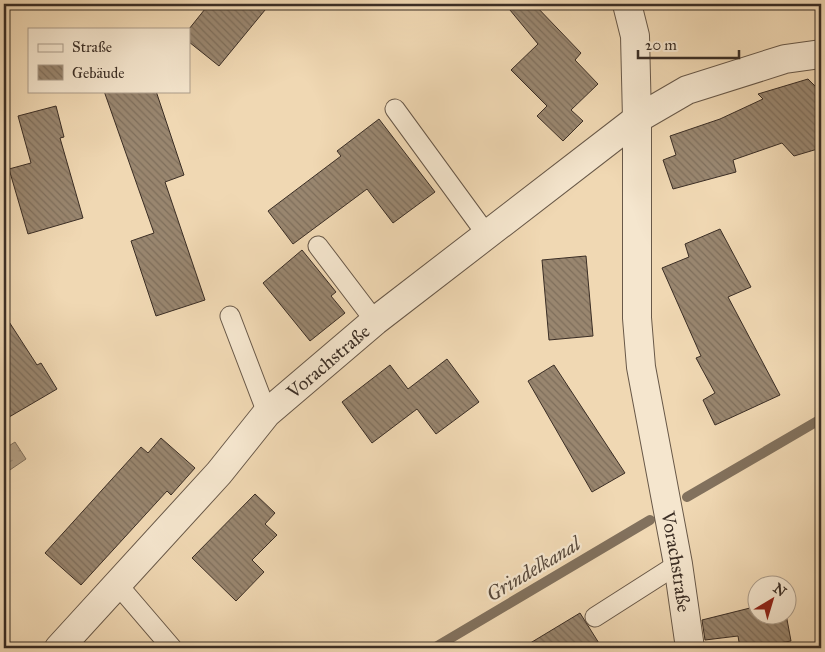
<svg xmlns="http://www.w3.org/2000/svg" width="825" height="652" font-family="'IM FELL Great Primer',serif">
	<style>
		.water { fill: url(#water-ripples); stroke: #82715d }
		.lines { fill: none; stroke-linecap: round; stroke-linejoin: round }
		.stream { stroke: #82715d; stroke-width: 10 }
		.building { fill: url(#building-back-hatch); stroke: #3b2e25 }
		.service-casing { stroke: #685848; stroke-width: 21 }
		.minor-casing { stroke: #685848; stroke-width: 30 }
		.service { stroke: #f5e6ce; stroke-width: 19 }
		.minor { stroke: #f5e6ce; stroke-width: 28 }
		.labels { text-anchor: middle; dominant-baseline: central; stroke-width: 4.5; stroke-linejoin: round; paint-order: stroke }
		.street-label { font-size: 19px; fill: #3b2e25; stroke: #f5e6ce }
		.water-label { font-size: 20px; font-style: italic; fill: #594a3c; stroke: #f5e6ce }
	</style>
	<defs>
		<pattern id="water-ripples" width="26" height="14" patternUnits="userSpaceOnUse" patternTransform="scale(1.25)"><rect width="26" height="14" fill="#b29e83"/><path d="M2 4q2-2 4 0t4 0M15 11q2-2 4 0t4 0" fill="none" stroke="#92816b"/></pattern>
		<pattern id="building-back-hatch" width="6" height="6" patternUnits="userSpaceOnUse" patternTransform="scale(1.25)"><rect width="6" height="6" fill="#99866f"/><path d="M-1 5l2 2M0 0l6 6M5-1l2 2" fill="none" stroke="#7e6e5b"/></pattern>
	</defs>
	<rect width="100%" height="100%" fill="#f0d8b3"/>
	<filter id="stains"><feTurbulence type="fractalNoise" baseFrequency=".004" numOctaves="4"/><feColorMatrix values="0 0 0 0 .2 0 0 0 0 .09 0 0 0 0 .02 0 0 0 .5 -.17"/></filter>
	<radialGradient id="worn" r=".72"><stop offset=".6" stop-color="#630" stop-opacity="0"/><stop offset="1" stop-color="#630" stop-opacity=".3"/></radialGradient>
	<path class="water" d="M 15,442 L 26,459 L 4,474 L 4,449 Z"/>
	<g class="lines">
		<path class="stream" d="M 687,497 L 821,419
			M 434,648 L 650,520"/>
	</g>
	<path class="building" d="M 209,4 L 270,4 L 219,66 L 189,42 L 189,29 Z
		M 505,4 L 534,4 L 581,53 L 575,60 L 598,84 L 571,110 L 583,121 L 563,141 L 537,116 L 547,106 L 511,70 L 538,44 Z
		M 808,79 L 821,92 L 821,148 L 794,156 L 782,143 L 733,160 L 736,172 L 673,189 L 663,160 L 676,155 L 670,136 L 720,119 L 763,99 L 758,94 Z
		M 104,91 L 156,91 L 184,175 L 165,182 L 205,300 L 156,316 L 131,241 L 154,233 Z
		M 56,106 L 64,137 L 60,138 L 83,218 L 28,234 L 9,169 L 31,163 L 18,116 Z
		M 379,119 L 435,192 L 393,223 L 367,189 L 293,244 L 268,211 L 341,156 L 337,151 Z
		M 720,229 L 751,287 L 728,297 L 780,395 L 715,425 L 703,400 L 715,393 L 696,358 L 701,356 L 662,268 L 689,257 L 685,244 Z
		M 302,250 L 336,292 L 331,296 L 345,313 L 310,341 L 263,283 Z
		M 586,256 L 593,336 L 549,340 L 542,260 Z
		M 4,314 L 37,365 L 41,363 L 57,389 L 4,420 Z
		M 447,359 L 479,402 L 436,434 L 417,409 L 372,443 L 342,402 L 390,365 L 408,389 Z
		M 554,365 L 625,473 L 592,492 L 528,381 Z
		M 161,438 L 195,468 L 171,495 L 167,491 L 81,585 L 45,553 L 141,447 L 148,453 Z
		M 255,494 L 275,513 L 265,524 L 277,535 L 252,560 L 264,572 L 236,601 L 192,558 Z
		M 758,606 L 758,614 L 786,614 L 791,641 L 750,648 L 740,648 L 738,636 L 705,640 L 702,620 Z
		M 580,613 L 602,648 L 522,648 Z"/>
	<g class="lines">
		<g class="service-casing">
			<path id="service" d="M 395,109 L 487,235
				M 318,246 L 375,321
				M 230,316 L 267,413
				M 118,585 L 172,648
				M 595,617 L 678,564"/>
		</g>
		<g class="minor-casing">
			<g id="minor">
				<path id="s1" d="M 627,4 L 635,36 L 637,119 L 637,318 L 641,367 L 678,564 L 690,648"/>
				<path id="s2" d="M 59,648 L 219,473 L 267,413 L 375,321 L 637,119 L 687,90 L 785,59 L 821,54"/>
			</g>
		</g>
		<use href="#service" class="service"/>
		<use href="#minor" class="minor"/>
	</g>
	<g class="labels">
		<g class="street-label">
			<text stroke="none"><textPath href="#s2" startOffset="394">Vorachstraße</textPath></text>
			<text stroke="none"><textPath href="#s1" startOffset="562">Vorachstraße</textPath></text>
		</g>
		<g class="water-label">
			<text transform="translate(533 569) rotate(-31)">Grindelkanal</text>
		</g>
	</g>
	<rect width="825" height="652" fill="none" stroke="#f0d8b3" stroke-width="20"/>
	<rect x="5" y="5" width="815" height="642" fill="none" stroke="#3b2e25" stroke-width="2.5"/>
	<rect x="10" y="10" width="805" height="632" fill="none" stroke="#3b2e25"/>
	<rect x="28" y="28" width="162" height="65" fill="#f5e6ce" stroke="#ab9c8a"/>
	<rect x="38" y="44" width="25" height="8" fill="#f5e6ce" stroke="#ab9c8a"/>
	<text x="72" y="52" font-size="15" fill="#3b2e25">Straße</text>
	<rect x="38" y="65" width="25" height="15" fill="url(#building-back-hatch)" stroke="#ab9c8a"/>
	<text x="72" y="78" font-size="15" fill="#3b2e25">Gebäude</text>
	<g transform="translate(772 600) rotate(38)"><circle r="24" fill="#f5e6ce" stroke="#ab9c8a"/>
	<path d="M0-4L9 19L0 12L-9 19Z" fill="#8f2418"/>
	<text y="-8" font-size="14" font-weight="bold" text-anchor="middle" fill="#3b2e25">N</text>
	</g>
	<path d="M638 50v8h101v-8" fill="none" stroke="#3b2e25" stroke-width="2.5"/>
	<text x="645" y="50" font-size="15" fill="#3b2e25" stroke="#f5e6ce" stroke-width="4" paint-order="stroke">20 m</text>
	<rect width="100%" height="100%" filter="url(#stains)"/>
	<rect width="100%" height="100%" fill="url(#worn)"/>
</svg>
